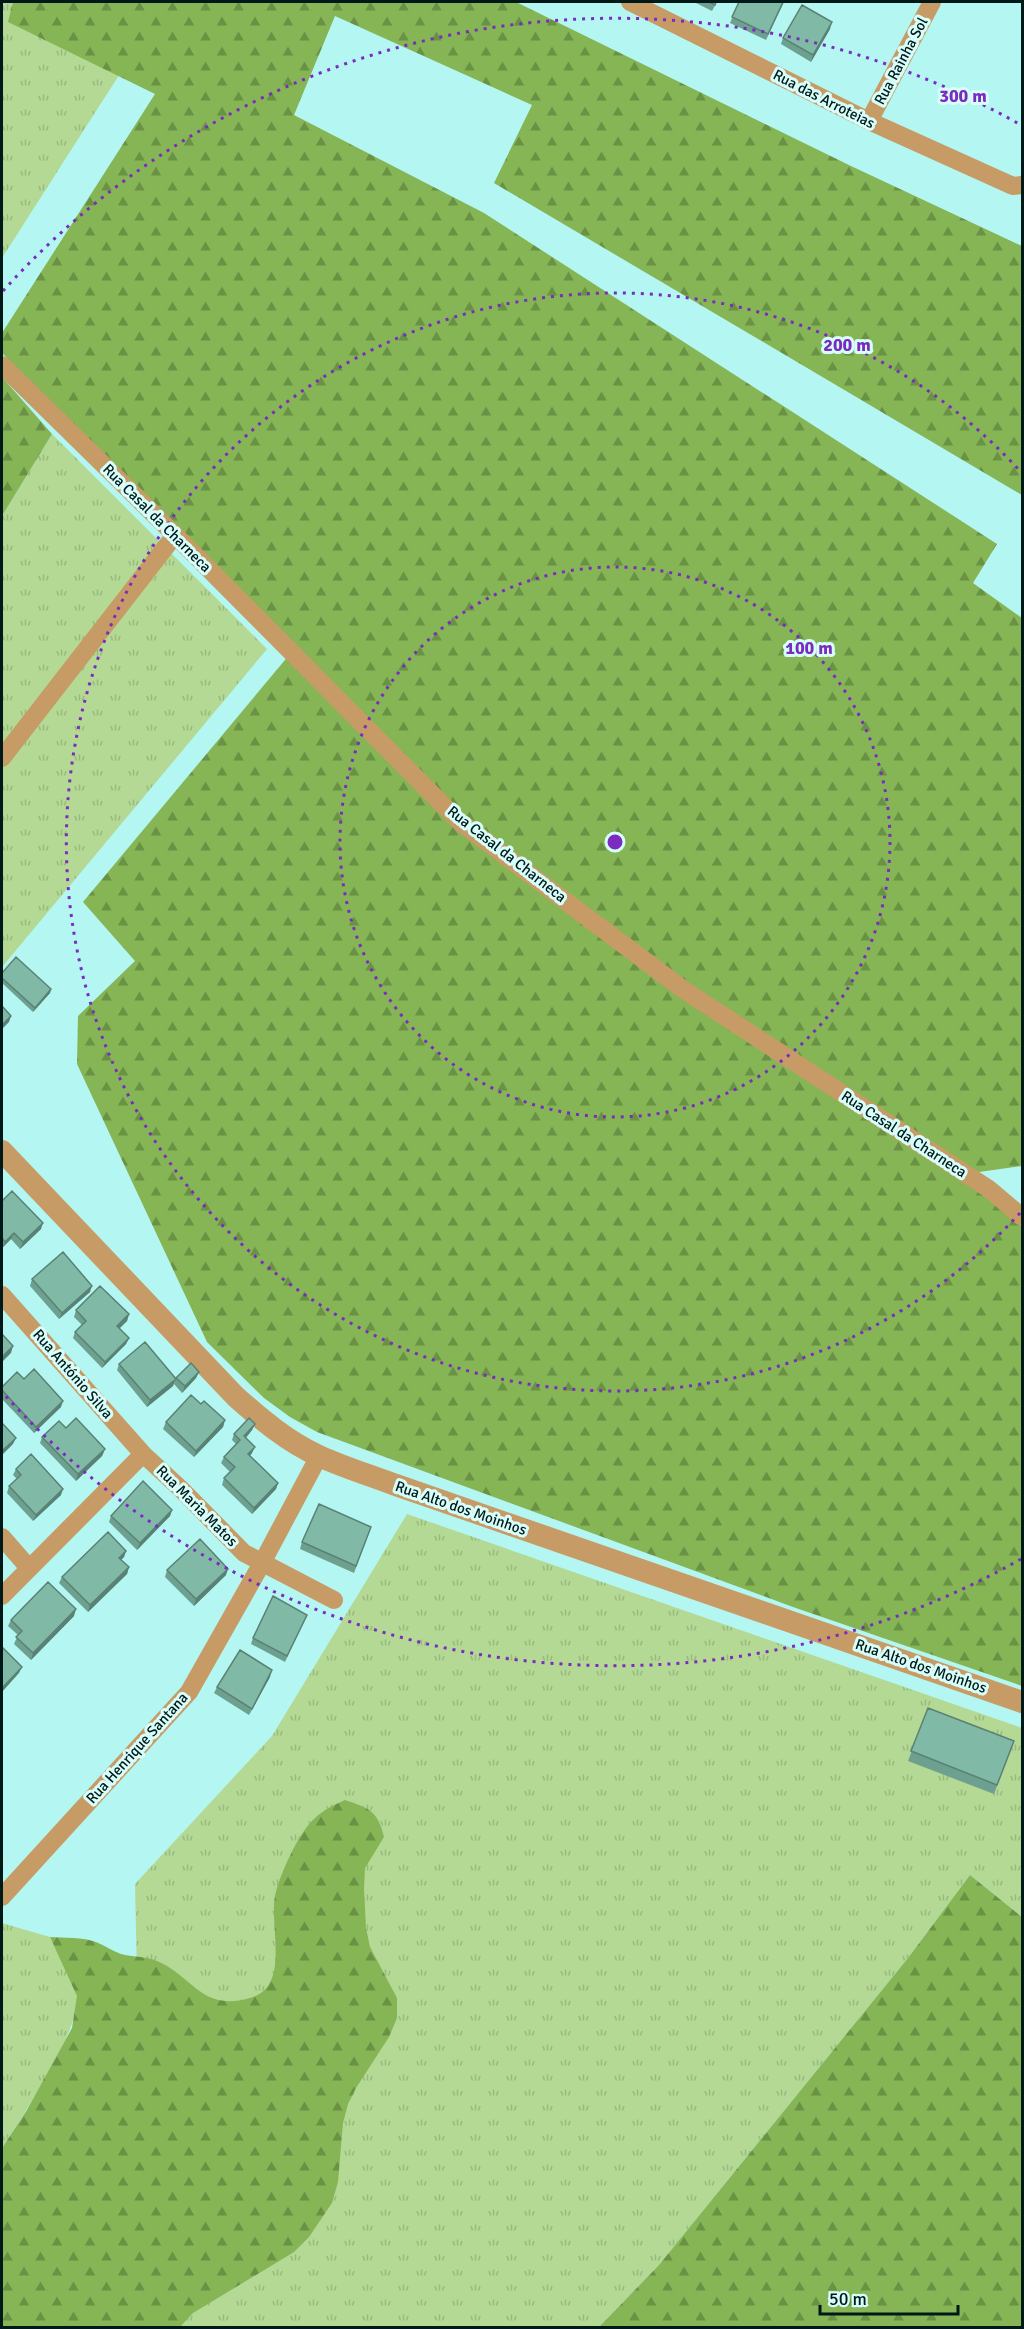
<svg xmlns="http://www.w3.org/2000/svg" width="1024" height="2329" font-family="Signika,sans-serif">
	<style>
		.grass { fill: url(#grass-tufts) }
		.forest { fill: url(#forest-firs) }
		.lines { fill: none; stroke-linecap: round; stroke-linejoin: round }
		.minor { stroke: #c79b65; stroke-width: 18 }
		.tertiary { stroke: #c79b65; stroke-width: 22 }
		.wall { fill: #6ea08f }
		.shaded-wall { fill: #5a8274 }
		.building { fill: #80baa6; stroke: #5a8274; stroke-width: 1.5 }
		.ring { fill: none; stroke: #7b2cbf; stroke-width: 3; stroke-dasharray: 3 6 }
		.labels { text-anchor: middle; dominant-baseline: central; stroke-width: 6; stroke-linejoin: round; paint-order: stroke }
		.street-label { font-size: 15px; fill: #001918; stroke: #d7fefb }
		.centre { fill: #7b2cbf; stroke: #d7fefb; stroke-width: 3 }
		.ring-label { font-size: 18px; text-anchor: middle; font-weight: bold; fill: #7b2cbf; stroke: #d7fefb; stroke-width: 6; stroke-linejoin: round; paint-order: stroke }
	</style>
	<defs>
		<pattern id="grass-tufts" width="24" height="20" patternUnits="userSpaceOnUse" patternTransform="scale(1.5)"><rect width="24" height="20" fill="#b4d994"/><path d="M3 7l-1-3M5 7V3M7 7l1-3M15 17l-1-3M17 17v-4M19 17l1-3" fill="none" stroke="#99ba7f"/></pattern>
		<pattern id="forest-firs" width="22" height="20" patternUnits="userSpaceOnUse" patternTransform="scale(1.5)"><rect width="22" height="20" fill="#85b555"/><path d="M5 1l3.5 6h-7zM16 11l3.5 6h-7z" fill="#6a9245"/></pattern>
	</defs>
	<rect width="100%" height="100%" fill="#b4f6f2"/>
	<path class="grass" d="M 2,2 L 14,2 L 130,58 L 2,258 Z
		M 52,434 L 267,649 L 2,967 L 2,516 Z
		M 407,1514 L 1022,1728 L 1022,1917 L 970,1875 L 908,1958 L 659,2265 L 599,2327 L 83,2328 L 140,2112 L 135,1884 L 272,1736 Z
		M 2,1923 L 50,1937 C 56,1949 76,1986 77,1996 C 80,2032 22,2117 2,2148 Z"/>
	<path class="forest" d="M 13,2 L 516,2 L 851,166 L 1022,246 L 1022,495 L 494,183 L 532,105 L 335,16 L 294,115 L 484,213 L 997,544 L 973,583 L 1022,618 L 1022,1166 L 965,1174 L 1022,1227 L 1022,1686 L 793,1607 L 317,1432 L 290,1417 L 264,1398 L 207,1342 L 77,1064 L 78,1016 L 135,961 L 83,902 L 295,648 L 2,353 L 2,333 L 155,94 L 8,22 Z
		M 2,377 L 52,434 L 2,516 Z
		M 345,1800 C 369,1808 378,1811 384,1837 L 365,1868 L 364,1889 L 366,1928 L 370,1947 L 397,1998 L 397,2018 L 389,2037 L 356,2088 L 348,2104 L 343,2123 L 338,2182 L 332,2203 L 309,2237 L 294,2252 L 193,2313 L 180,2327 L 2,2327 L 2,2148 L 27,2110 L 72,2028 L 77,1996 L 50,1937 C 65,1938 83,1937 96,1942 C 104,1945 112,1951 121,1954 C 132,1957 146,1956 157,1961 C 193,1976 201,2012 250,1998 C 291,1987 269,1927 275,1896 C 279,1876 299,1832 314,1819 C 323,1810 334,1805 345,1800 Z
		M 970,1875 L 1022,1917 L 1022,2327 L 599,2327 L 659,2265 L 908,1958 Z"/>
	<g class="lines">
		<path class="minor" d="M 630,2 L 869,121 L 1013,186 L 1022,185
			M 869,121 L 932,2
			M 2,365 L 175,535 L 460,822 L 684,990 L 989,1189 L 1022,1217
			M 2,758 L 175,535
			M 2,1295 L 143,1454
			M 2,1537 L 29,1568
			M 2,1596 L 143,1454 L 181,1489 L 244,1553 L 334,1600
			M 2,1897 L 189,1692 L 262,1563 L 319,1456"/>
		<path class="tertiary" d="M 2,1151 L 236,1397 C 262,1420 288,1442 319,1456 C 343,1467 369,1475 393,1484 L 1022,1702"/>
	</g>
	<path class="wall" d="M 694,2 L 717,2 L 712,11 Z
		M 739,2 L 784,2 L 766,40 L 730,23 Z
		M 830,29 L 811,62 L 781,44 L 783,38 Z
		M 2,973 L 51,989 L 50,993 L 33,1012 L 2,983 Z
		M 2,1201 L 41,1229 L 20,1249 L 11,1239 L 2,1248 Z
		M 32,1279 L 90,1292 L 59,1319 L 30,1286 Z
		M 76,1310 L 129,1314 L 127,1321 L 119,1328 L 129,1338 L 126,1344 L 102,1368 L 73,1338 L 75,1332 L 82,1325 L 74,1317 Z
		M 119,1364 L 173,1386 L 147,1407 L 117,1370 Z
		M 199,1372 L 196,1378 L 182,1393 L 174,1384 L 176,1378 Z
		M 24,1379 L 61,1407 L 34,1433 L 2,1399 L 2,1387 Z
		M 201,1404 L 225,1420 L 223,1427 L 194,1457 L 163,1429 L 166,1422 Z
		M 255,1424 L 252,1430 L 246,1438 L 252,1453 L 250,1456 L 278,1483 L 276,1489 L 252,1514 L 222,1485 L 224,1478 L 230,1472 L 221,1463 L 224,1457 L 236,1444 L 232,1440 L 234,1434 Z
		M 66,1428 L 105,1449 L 102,1456 L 76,1481 L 40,1443 L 42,1437 Z
		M 16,1469 L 61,1495 L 33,1521 L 7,1493 L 9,1486 L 17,1479 L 13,1475 Z
		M 172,1510 L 170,1516 L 137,1550 L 109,1522 L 111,1516 Z
		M 371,1527 L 354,1573 L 300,1549 L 302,1542 Z
		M 126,1551 L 124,1557 L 121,1560 L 129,1567 L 127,1574 L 88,1612 L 59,1583 L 62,1577 Z
		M 167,1570 L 226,1575 L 194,1606 L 165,1577 Z
		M 307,1615 L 285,1662 L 251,1644 L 253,1638 Z
		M 74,1616 L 31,1660 L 14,1644 L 18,1635 L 8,1626 L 11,1620 Z
		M 270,1677 L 249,1715 L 214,1693 L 217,1687 Z
		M 928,1708 L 1014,1741 L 994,1794 L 908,1761 Z"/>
	<path class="shaded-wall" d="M 832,22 L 830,29 L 811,62 L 813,55 Z
		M 51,989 L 50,993 L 33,1012 L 35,1008 Z
		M 11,1016 L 9,1022 L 2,1029 L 2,1025 Z
		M 43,1223 L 41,1229 L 20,1249 L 23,1242 Z
		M 14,1233 L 11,1239 L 2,1248 L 5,1242 Z
		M 92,1286 L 90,1292 L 59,1319 L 62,1313 Z
		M 129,1314 L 127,1321 L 115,1333 L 117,1326 Z
		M 129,1338 L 126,1344 L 102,1368 L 105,1362 Z
		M 13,1346 L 11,1353 L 2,1362 L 2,1357 Z
		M 199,1372 L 196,1378 L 182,1393 L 185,1386 Z
		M 176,1379 L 173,1386 L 147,1407 L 150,1400 Z
		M 63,1401 L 61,1407 L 34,1433 L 36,1427 Z
		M 225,1420 L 223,1427 L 194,1457 L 196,1451 Z
		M 255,1424 L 252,1430 L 241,1443 L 244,1436 Z
		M 16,1438 L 13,1444 L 2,1455 L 2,1451 Z
		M 255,1447 L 252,1453 L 246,1460 L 248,1454 Z
		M 105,1449 L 102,1456 L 76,1481 L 78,1474 Z
		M 278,1483 L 276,1489 L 252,1514 L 254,1508 Z
		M 63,1489 L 61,1495 L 33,1521 L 36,1515 Z
		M 172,1510 L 170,1516 L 137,1550 L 140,1543 Z
		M 126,1551 L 124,1557 L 117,1564 L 119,1558 Z
		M 129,1567 L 127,1574 L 88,1612 L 90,1605 Z
		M 228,1569 L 226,1575 L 194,1606 L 196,1599 Z
		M 76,1609 L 74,1616 L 31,1660 L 33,1653 Z
		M 22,1667 L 19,1673 L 2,1692 L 2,1688 Z
		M 272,1670 L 270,1677 L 249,1715 L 252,1709 Z"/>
	<path class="building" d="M 709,2 L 716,2 L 715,5 Z
		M 739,2 L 783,2 L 768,34 L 732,17 Z
		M 802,5 L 832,22 L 813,55 L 783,38 Z
		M 16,957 L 51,989 L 35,1008 L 2,978 L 2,973 Z
		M 2,1006 L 11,1016 L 2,1025 Z
		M 12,1191 L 43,1223 L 23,1242 L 14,1233 L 5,1242 L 2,1238 L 2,1201 Z
		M 63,1252 L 92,1286 L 62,1313 L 32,1279 Z
		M 100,1286 L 129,1314 L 117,1326 L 129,1338 L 105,1362 L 75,1332 L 86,1321 L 76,1310 Z
		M 2,1334 L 13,1346 L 2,1357 Z
		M 145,1342 L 176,1379 L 150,1400 L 119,1364 Z
		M 191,1363 L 199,1372 L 185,1386 L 176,1378 Z
		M 34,1369 L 63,1401 L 36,1427 L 2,1390 L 2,1387 L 17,1372 L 24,1379 Z
		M 191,1395 L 201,1404 L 204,1401 L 225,1420 L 196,1451 L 166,1422 Z
		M 76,1418 L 105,1449 L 78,1474 L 42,1437 L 59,1421 L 66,1428 Z
		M 249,1418 L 255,1424 L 244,1436 L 255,1447 L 248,1454 L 278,1483 L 254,1508 L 224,1478 L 235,1467 L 224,1457 L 240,1440 L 234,1434 Z
		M 2,1423 L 16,1438 L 2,1451 Z
		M 31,1454 L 63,1489 L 36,1515 L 9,1486 L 21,1475 L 16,1469 Z
		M 143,1481 L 172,1510 L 140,1543 L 111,1516 Z
		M 319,1504 L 371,1527 L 356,1566 L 302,1542 Z
		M 108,1532 L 126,1551 L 119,1558 L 129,1567 L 90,1605 L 62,1577 Z
		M 200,1539 L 228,1569 L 196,1599 L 167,1570 Z
		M 48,1582 L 76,1609 L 33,1653 L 16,1637 L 22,1631 L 11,1620 Z
		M 273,1596 L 307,1615 L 287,1656 L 253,1638 Z
		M 2,1647 L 22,1667 L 2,1688 Z
		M 240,1650 L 272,1670 L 252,1709 L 217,1687 Z
		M 928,1708 L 1014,1741 L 997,1785 L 911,1751 Z"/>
	<g class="ring">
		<circle cx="615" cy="842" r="275"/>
		<path d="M1020 1213A549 549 0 1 1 1020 471"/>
		<path d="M1021 1559A824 824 0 0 1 3 1393M3 291A824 824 0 0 1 1021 125"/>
	</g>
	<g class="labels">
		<g class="street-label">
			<text transform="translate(901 61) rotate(-62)">Rua Rainha Sol</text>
			<text transform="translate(824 99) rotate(27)">Rua das Arroteias</text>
			<text transform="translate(157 518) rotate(45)">Rua Casal da Charneca</text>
			<text transform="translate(507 854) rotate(38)">Rua Casal da Charneca</text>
			<text transform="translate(904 1134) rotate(33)">Rua Casal da Charneca</text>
			<text transform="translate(73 1374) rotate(49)">Rua António Silva</text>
			<text transform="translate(197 1506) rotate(45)">Rua Maria Matos</text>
			<text transform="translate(461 1508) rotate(19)">Rua Alto dos Moinhos</text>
			<text transform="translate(921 1666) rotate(19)">Rua Alto dos Moinhos</text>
			<text transform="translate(137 1748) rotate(-48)">Rua Henrique Santana</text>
		</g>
	</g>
	<circle cx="615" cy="842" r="9" class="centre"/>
	<g class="ring-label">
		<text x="963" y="102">300 m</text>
		<text x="847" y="351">200 m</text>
		<text x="809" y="654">100 m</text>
	</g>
	<rect width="1024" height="2329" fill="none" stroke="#001918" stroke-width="6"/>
	<path d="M820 2305v9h138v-9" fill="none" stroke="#001918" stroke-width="3"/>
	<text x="829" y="2305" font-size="18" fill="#001918" stroke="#d7fefb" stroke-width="4.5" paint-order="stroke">50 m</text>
</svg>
